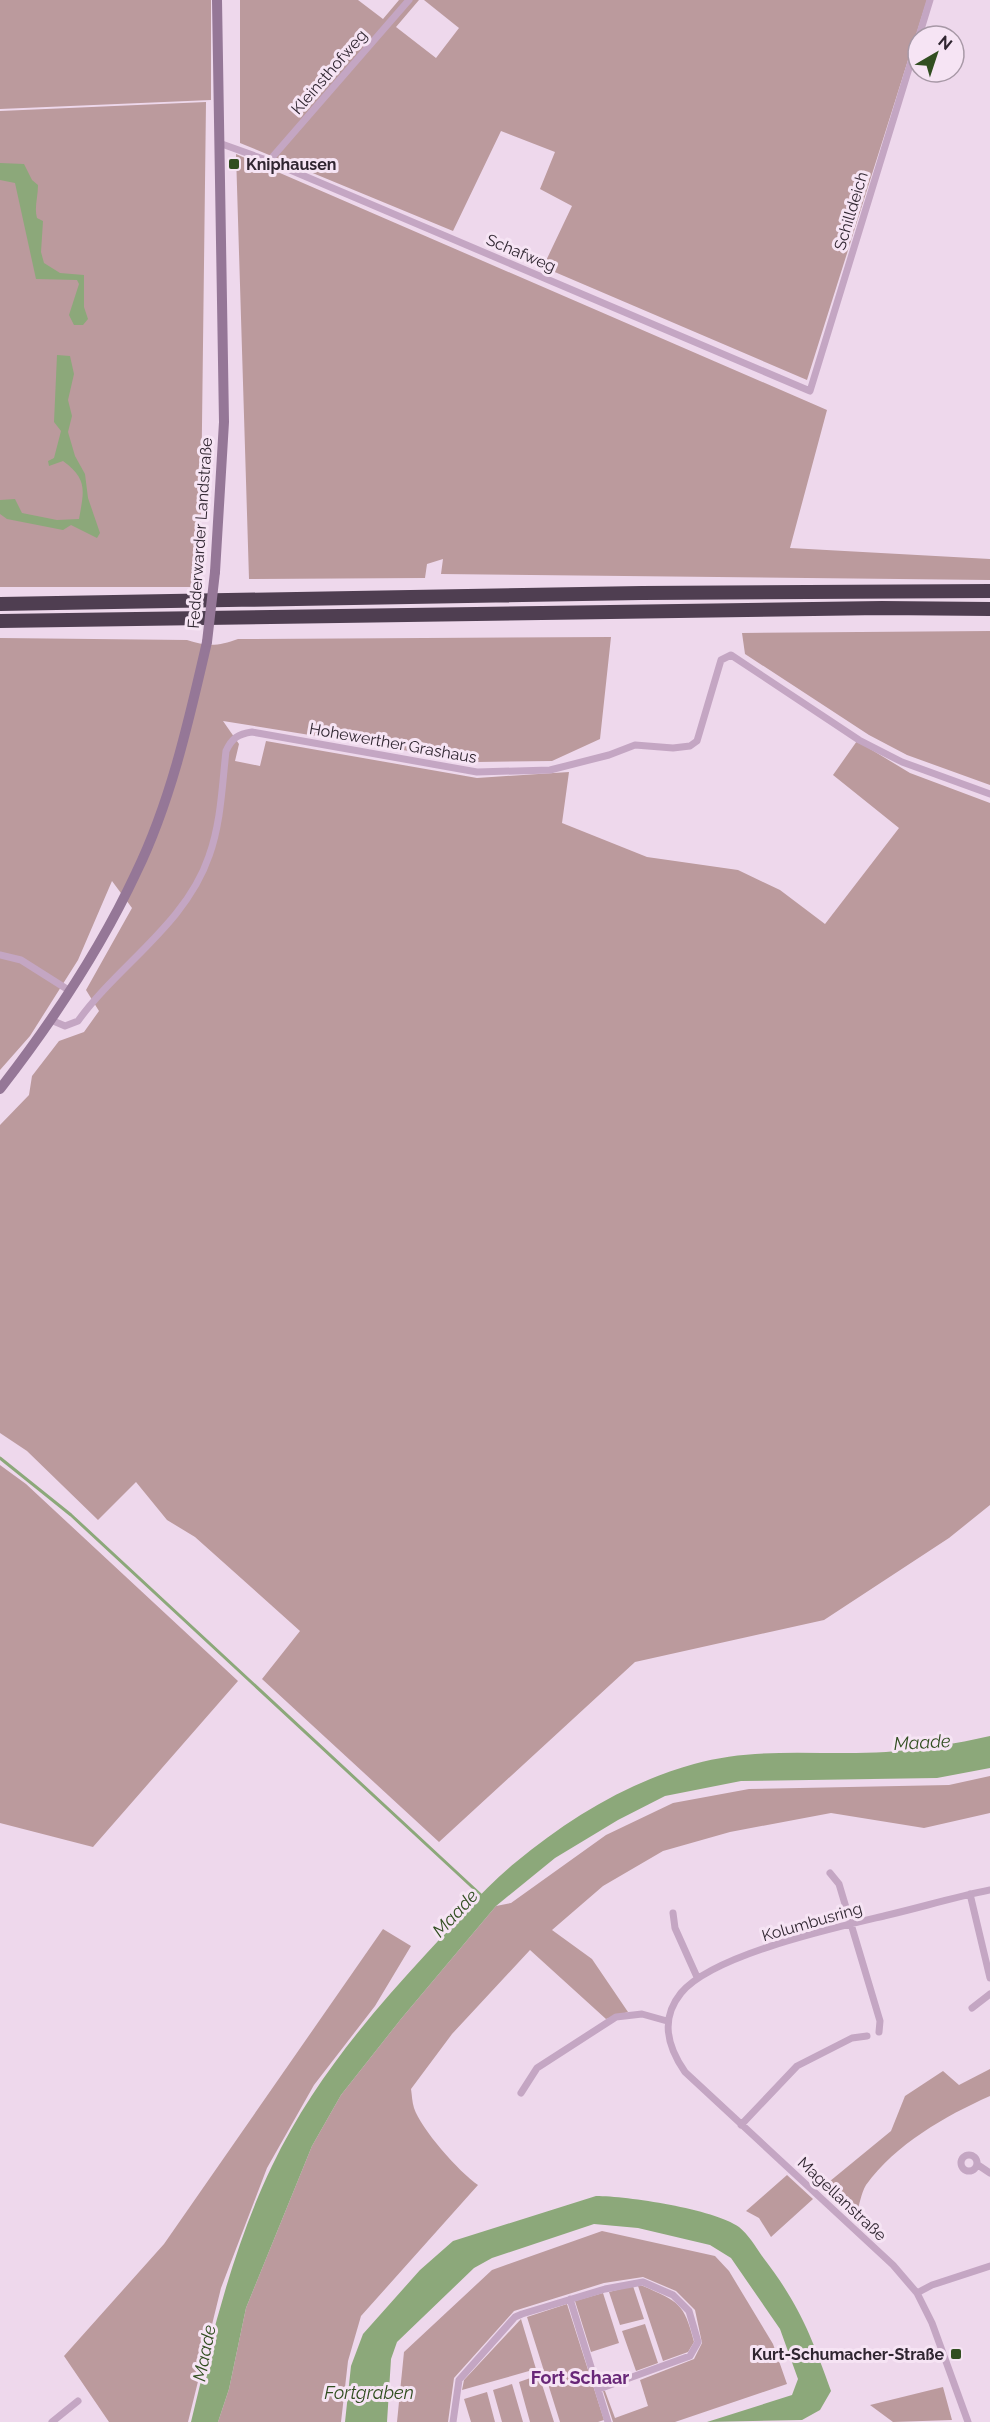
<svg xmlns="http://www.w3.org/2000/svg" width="990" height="2422" font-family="Raleway,sans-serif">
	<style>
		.green { fill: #bb9a9d }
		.water { fill: #8ca87a }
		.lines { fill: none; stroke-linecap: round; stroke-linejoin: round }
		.stream { stroke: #8ca87a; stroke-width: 3 }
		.street { stroke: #c4a6c3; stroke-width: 7 }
		.secondary { stroke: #957797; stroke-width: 10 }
		.highway { stroke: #4f3e51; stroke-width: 14 }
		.secondary-bridge { stroke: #957797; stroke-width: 10 }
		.poi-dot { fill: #314e20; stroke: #f6e4f4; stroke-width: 2 }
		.labels { text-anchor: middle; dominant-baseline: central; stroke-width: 6; stroke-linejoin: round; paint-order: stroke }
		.street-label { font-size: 16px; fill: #302631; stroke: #f6e4f4 }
		.poi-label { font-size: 16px; font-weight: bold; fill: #302631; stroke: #f6e4f4; text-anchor: start }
		.water-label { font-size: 18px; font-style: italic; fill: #314e20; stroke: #f6e4f4 }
		.neighbourhood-label { font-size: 18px; font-weight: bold; fill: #682778; stroke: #f6e4f4 }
	</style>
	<rect width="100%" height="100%" fill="#eed8ec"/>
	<path class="green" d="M 0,0 L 211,0 L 211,100 L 0,109 Z
		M 240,0 L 358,0 L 383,19 L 399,0 L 419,0 L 396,27 L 436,58 L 459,28 L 424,0 L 927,0 L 807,380 L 543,267 L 572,206 L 540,189 L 555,152 L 501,131 L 453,231 L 240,143 Z
		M 206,102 L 200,587 L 0,587 L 0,111 Z
		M 236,154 L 827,410 L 790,548 L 990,559 L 990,580 L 441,574 L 443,559 L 427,564 L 425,578 L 249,579 Z
		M 990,631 L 990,785 L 907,755 L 869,735 L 745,654 L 742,633 Z
		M 611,637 L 600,739 L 552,761 L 477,762 L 223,721 L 239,744 L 235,761 L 260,766 L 266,741 L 477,778 L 569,772 L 562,823 L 647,857 L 738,870 L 780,890 L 825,924 L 899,828 L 833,775 L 857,741 L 910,773 L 990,803 L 990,1505 L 949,1538 L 824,1620 L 635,1662 L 439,1842 L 262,1679 L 300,1631 L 195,1537 L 167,1520 L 136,1482 L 98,1520 L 27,1451 L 0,1433 L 0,1125 L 29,1095 L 32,1076 L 59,1041 L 84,1032 L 99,1011 L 86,990 L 132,908 L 112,881 L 78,960 L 30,1036 L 0,1070 L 0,638 L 187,640 C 207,647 219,646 238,639 Z
		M 0,1465 L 26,1484 L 238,1681 L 93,1847 L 0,1823 Z
		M 990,1776 L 990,1813 L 924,1828 L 831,1813 L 730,1832 L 663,1851 L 603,1886 L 552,1930 L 592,1959 L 628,2012 L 606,2019 L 530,1950 L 452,2034 L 411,2089 C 412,2095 412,2102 414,2108 C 421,2129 459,2172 478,2185 L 361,2316 L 348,2361 L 341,2422 L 218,2422 L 229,2389 L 246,2308 L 312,2146 L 341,2095 L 401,2019 L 496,1906 L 511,1903 L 606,1835 L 673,1803 L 749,1789 L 949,1785 Z
		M 383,1929 L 411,1946 L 375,2006 L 314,2085 L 267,2168 L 221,2288 L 188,2422 L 109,2422 L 64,2356 L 164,2244 Z
		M 990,2069 L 990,2096 C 945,2116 896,2144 866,2185 C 861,2193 859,2207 856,2216 L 824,2186 L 891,2131 L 905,2096 L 943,2071 L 959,2085 Z
		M 787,2175 L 813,2199 L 771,2237 L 759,2218 L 746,2211 Z
		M 602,2231 L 715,2256 L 729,2271 L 773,2344 L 787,2384 L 675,2422 L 613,2422 L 603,2391 L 605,2391 L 615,2418 L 648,2406 L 640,2380 L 694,2359 L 702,2343 L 695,2310 L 676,2291 L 643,2277 L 604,2283 L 514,2311 L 454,2378 L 448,2422 L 397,2422 L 404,2352 L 492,2270 Z
		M 633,2286 L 644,2319 L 620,2325 L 609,2292 Z
		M 638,2286 L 643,2286 C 679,2302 684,2303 694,2342 L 688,2352 L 663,2361 Z
		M 603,2293 L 619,2343 L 591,2352 L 575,2301 Z
		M 567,2304 L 604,2420 L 598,2422 L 560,2422 L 527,2317 Z
		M 521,2319 L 536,2369 L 462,2390 L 464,2380 Z
		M 645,2324 L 658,2363 L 636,2371 L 622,2331 Z
		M 539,2375 L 554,2422 L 530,2422 L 519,2382 Z
		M 512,2384 L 523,2422 L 502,2422 L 493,2390 Z
		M 943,2387 L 952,2420 L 893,2422 L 870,2405 Z
		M 487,2392 L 495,2422 L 471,2422 L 464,2399 Z"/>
	<path class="water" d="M 0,163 L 24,164 L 32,180 L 38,185 C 38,197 34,208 37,218 L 43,221 L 41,252 L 44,263 L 60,273 L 84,275 L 84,307 L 88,319 L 83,325 L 74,325 L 69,315 L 79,284 L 77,280 L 36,279 L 15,183 L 0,180 Z
		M 57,355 L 70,356 L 74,374 L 68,400 L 72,416 L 68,432 L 75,456 L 85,474 L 88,498 L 100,533 L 97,538 L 71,525 L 63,530 L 7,519 L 0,514 L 0,500 L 15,499 L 22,513 L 57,520 L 79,519 C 84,491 88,479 63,461 L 49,466 L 48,461 L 54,458 L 61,431 L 54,422 Z
		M 990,1736 L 990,1768 L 937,1778 L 741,1781 L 665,1796 L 618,1820 L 555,1858 L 496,1906 L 401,2019 L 341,2095 L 312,2146 L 246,2308 L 229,2389 L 218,2422 L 191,2422 C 212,2335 233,2247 272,2166 C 311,2085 366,2019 426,1954 C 455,1923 483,1889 516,1862 C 568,1819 628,1782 694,1764 C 757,1746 822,1756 886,1752 C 921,1749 956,1744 990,1736 Z
		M 596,2196 C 627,2196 714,2209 739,2227 C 748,2234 756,2247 762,2256 C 799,2304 811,2335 831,2391 L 820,2410 L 802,2420 L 707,2422 L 792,2395 L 798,2379 L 780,2329 L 731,2258 L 710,2245 L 638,2228 L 594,2224 L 492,2258 L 474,2268 L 397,2342 L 391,2359 L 387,2422 L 345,2422 L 351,2366 L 363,2334 L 420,2270 L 453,2241 Z"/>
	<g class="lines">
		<path class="stream" d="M 0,1458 L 71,1515 L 482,1896"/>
		<path class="street" d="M 919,36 L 930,0
			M 219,143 L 269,161 L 810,391 L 918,39
			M 269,161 L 409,0
			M 0,955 L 21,960 L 70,991
			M 51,1020 L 65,1026 L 78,1021 C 118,965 186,924 209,856 C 221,823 222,786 226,751 C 232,738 238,734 252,732 L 477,772 L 550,770 L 609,755 L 635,745 L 673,748 L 690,746 L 697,741 L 721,660 L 731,655 L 859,740 L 902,762 L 990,794
			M 830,1873 L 839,1884 L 880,2021 L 879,2032
			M 970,1894 L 990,1978
			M 673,1913 L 675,1928 L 697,1977
			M 972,2008 L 990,1994
			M 521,2093 L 537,2068 L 616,2017 L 642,2014 L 667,2021
			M 741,2125 L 797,2066 L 852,2038 L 867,2036
			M961 2163a8 8 0 1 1 16 0a8 8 0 1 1-16 0Z
			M 978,2165 L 990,2173
			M 917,2293 L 932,2285 L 990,2266
			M 570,2299 L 608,2422
			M 52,2422 L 78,2401
			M 453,2422 L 459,2380 L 515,2317 L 522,2314 L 605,2289 L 643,2282 L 673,2295 L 689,2311 L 698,2342 L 690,2356 L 599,2389
			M 968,2422 L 932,2323 L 917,2293 L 893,2265 L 685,2072 C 667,2046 660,2019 681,1993 C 713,1954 838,1927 888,1915 C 922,1907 955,1897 990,1890"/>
		<path class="secondary" d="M 215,572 L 224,422 L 217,0
			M 0,1089 C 52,1022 100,950 136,873 C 171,801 189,720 207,642"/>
		<path class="highway" d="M 0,604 L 642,593 L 990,591
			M 0,621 L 882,608 L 990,609"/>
		<path class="secondary-bridge" d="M 207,642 L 215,572"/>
	</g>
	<g class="poi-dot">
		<rect x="228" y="158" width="12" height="12" rx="3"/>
		<rect x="950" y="2348" width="12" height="12" rx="3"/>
	</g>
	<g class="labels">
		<g class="street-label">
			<text transform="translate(329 72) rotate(-49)">Kleinsthofweg</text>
			<text transform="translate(851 211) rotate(-73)">Schilldeich</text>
			<text transform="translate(521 253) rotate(23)">Schafweg</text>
			<text transform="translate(200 533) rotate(-86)">Fedderwarder Landstraße</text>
			<text transform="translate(393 743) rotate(10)">Hohewerther Grashaus</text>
			<text transform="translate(812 1922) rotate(-16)">Kolumbusring</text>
			<text transform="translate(842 2199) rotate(43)">Magellanstraße</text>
		</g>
		<g class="poi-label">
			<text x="246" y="164">Kniphausen</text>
			<text x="944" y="2354" text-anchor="end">Kurt-Schumacher-Straße</text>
		</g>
		<g class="water-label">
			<text transform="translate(922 1742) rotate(-3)">Maade</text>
			<text transform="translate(455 1913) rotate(-47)">Maade</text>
			<text transform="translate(204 2353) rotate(-79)">Maade</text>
			<text x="369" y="2392">Fortgraben</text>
		</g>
		<g class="neighbourhood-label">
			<text x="580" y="2377">Fort Schaar</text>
		</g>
	</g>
	<g transform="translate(936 54) rotate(39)"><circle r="28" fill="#f6e4f4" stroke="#a798a6" stroke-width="1.5"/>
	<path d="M0-4.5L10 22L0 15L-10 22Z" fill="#314e20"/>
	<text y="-9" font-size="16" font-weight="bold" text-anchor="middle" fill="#302631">N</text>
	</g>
</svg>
